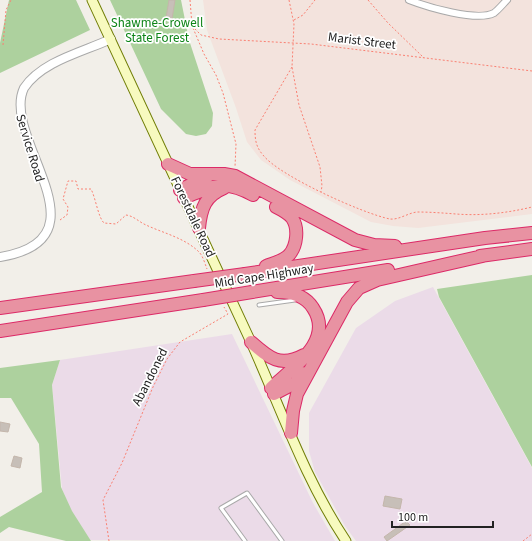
<svg xmlns="http://www.w3.org/2000/svg" width="532" height="541" font-family="'Source Sans 3',sans-serif">
	<style>
		.industrial { fill: #ebdbe8 }
		.military { fill: #f3e3dd }
		.forest { fill: #add19e }
		.building { fill: #c7bfb8; stroke: #c4b6ab }
		.lines { fill: none; stroke-linecap: round; stroke-linejoin: round }
		.service-casing { stroke: #a9a9a9; stroke-width: 5 }
		.minor-casing { stroke: #a9a9a9; stroke-width: 8 }
		.tertiary-casing { stroke: #a9a9a9; stroke-width: 10 }
		.secondary-casing { stroke: #707d05; stroke-width: 11 }
		.motorway-casing { stroke: #dc2a67; stroke-width: 14 }
		.path { stroke: #fa8072; stroke-width: 1; stroke-dasharray: 2 2; stroke-linecap: butt }
		.service { stroke: #fff; stroke-width: 3 }
		.minor { stroke: #fff; stroke-width: 6 }
		.tertiary { stroke: #fff; stroke-width: 8 }
		.secondary { stroke: #f7fabf; stroke-width: 9 }
		.motorway { stroke: #e892a2; stroke-width: 12 }
		.motorway-bridge-casing { stroke: #dc2a67; stroke-width: 14; stroke-linecap: butt }
		.motorway-bridge { stroke: #e892a2; stroke-width: 12 }
		.labels { text-anchor: middle; dominant-baseline: central; stroke-width: 3.5; stroke-linejoin: round; paint-order: stroke }
		.park-label { font-size: 13px; fill: #0c8416; stroke: #fff }
		.street-label { font-size: 13px; fill: #222; stroke: #fff }
	</style>
	<rect width="100%" height="100%" fill="#f2efe9"/>
	<path class="industrial" d="M 433,287 L 532,468 L 532,541 L 356,541 L 345,526 L 315,472 L 309,451 L 309,413 L 356,328 L 395,301 Z
		M 232,334 L 313,503 L 335,541 L 90,540 L 71,510 L 62,489 L 52,385 L 60,360 Z"/>
	<path class="military" d="M 203,0 L 532,0 L 532,214 L 418,228 L 393,226 L 371,222 L 290,180 L 261,160 L 247,142 L 236,108 L 207,30 Z"/>
	<path class="forest" d="M 9,0 L 76,0 L 90,30 L 0,73 L 0,43 Z
		M 110,0 L 181,0 L 189,40 L 213,113 L 212,126 L 206,134 L 196,136 L 186,134 L 161,109 Z
		M 532,275 L 532,467 L 439,297 L 437,289 Z
		M 60,360 L 52,385 L 61,487 L 72,511 L 91,541 L 66,541 L 9,527 L 0,533 L 0,517 L 42,492 L 39,444 L 11,398 L 0,398 L 0,368 Z"/>
	<path class="building" d="M 169,0 L 175,0 L 172,19 L 166,18 Z
		M 0,422 L 10,424 L 8,432 L 0,431 Z
		M 14,456 L 22,458 L 20,468 L 11,466 Z
		M 385,496 L 402,499 L 400,509 L 383,506 Z
		M 406,521 L 410,525 L 387,541 L 384,537 Z"/>
	<g class="lines">
		<g class="service-casing">
			<path id="service" d="M 259,305 L 295,300
				M 245,541 L 221,508 L 247,493 L 282,541"/>
		</g>
		<g class="minor-casing">
			<path id="minor" d="M 409,0 C 427,7 477,22 494,13 C 498,10 503,4 507,0"/>
		</g>
		<g class="tertiary-casing">
			<path id="tertiary" d="M 0,257 C 112,239 0,138 24,88 C 42,61 83,52 111,39"/>
		</g>
		<g class="secondary-casing">
			<path id="secondary" d="M 92,0 C 145,113 198,226 250,340 C 280,406 305,480 346,541"/>
		</g>
		<g class="motorway-casing">
			<path id="motorway" d="M 168,164 L 190,174 L 224,174 L 235,176 L 355,240 L 374,245 L 395,246
				M 180,190 L 208,176
				M 184,198 C 212,186 225,179 253,195
				M 199,228 C 201,208 205,196 224,188
				M 480,256 L 532,249
				M 266,266 C 274,263 283,261 289,255 C 297,246 299,228 292,218 C 288,213 282,210 276,207
				M 245,274 L 485,238 L 532,233
				M 252,292 L 388,270
				M 0,308 L 194,281
				M 0,331 L 203,300
				M 251,342 C 269,358 280,368 304,355
				M 271,388 C 292,368 335,341 313,308 C 305,295 291,292 277,292
				M 274,394 L 295,383 L 305,373
				M 291,433 L 293,411 L 297,394 L 347,302 L 359,288 L 377,280 L 487,255"/>
		</g>
		<path class="path" d="M 190,0 L 192,25
			M 289,0 L 294,24 L 292,67 L 299,105 L 320,167 L 322,186 L 321,192
			M 368,0 L 388,23 L 424,58
			M 294,20 L 303,15 L 315,0
			M 192,26 L 201,35 L 219,39 L 311,44 L 532,71
			M 193,28 L 204,54 L 216,75 L 223,93 L 236,144 L 235,167
			M 3,45 L 6,10 L 11,0
			M 292,67 L 255,130 C 255,140 256,147 263,155 C 279,176 364,214 390,219 C 399,220 408,213 417,212 C 430,212 443,213 456,214 C 482,216 507,213 532,207
			M 60,220 L 67,215 L 68,207 L 63,199 L 68,181 L 76,181 L 78,189 L 91,189 C 96,199 98,217 104,223 L 116,224 L 126,215 C 134,216 139,222 146,225 C 163,233 185,238 199,252 C 203,256 205,264 207,269
			M 109,541 L 103,500 L 122,463 L 153,387 L 167,359 L 180,342 L 228,314 L 224,307
			M 523,541 L 532,534"/>
		<use href="#service" class="service"/>
		<use href="#minor" class="minor"/>
		<use href="#tertiary" class="tertiary"/>
		<use href="#secondary" class="secondary"/>
		<use href="#motorway" class="motorway"/>
		<g class="motorway-bridge-casing">
			<path id="motorway-bridge" d="M 194,281 L 245,274
				M 203,300 L 252,292"/>
		</g>
		<use href="#motorway-bridge" class="motorway-bridge"/>
	</g>
	<g class="labels">
		<g class="park-label">
			<text x="157" y="23">Shawme-Crowell<tspan x="157" dy="15">State Forest</tspan></text>
		</g>
		<g class="street-label">
			<text transform="translate(362 41) rotate(7)">Marist Street</text>
			<text transform="translate(30 148) rotate(73)">Service Road</text>
			<text transform="translate(193 217) rotate(65)">Forestdale Road</text>
			<text transform="translate(264 276) rotate(-9)">Mid Cape Highway</text>
			<text transform="translate(150 377) rotate(-63)">Abandoned</text>
		</g>
	</g>
	<path d="M392 521v6h101v-6" fill="none" stroke="#222222" stroke-width="2"/>
	<text x="398" y="521" font-size="12" fill="#222222" stroke="#ffffff" stroke-width="3" paint-order="stroke">100 m</text>
</svg>
